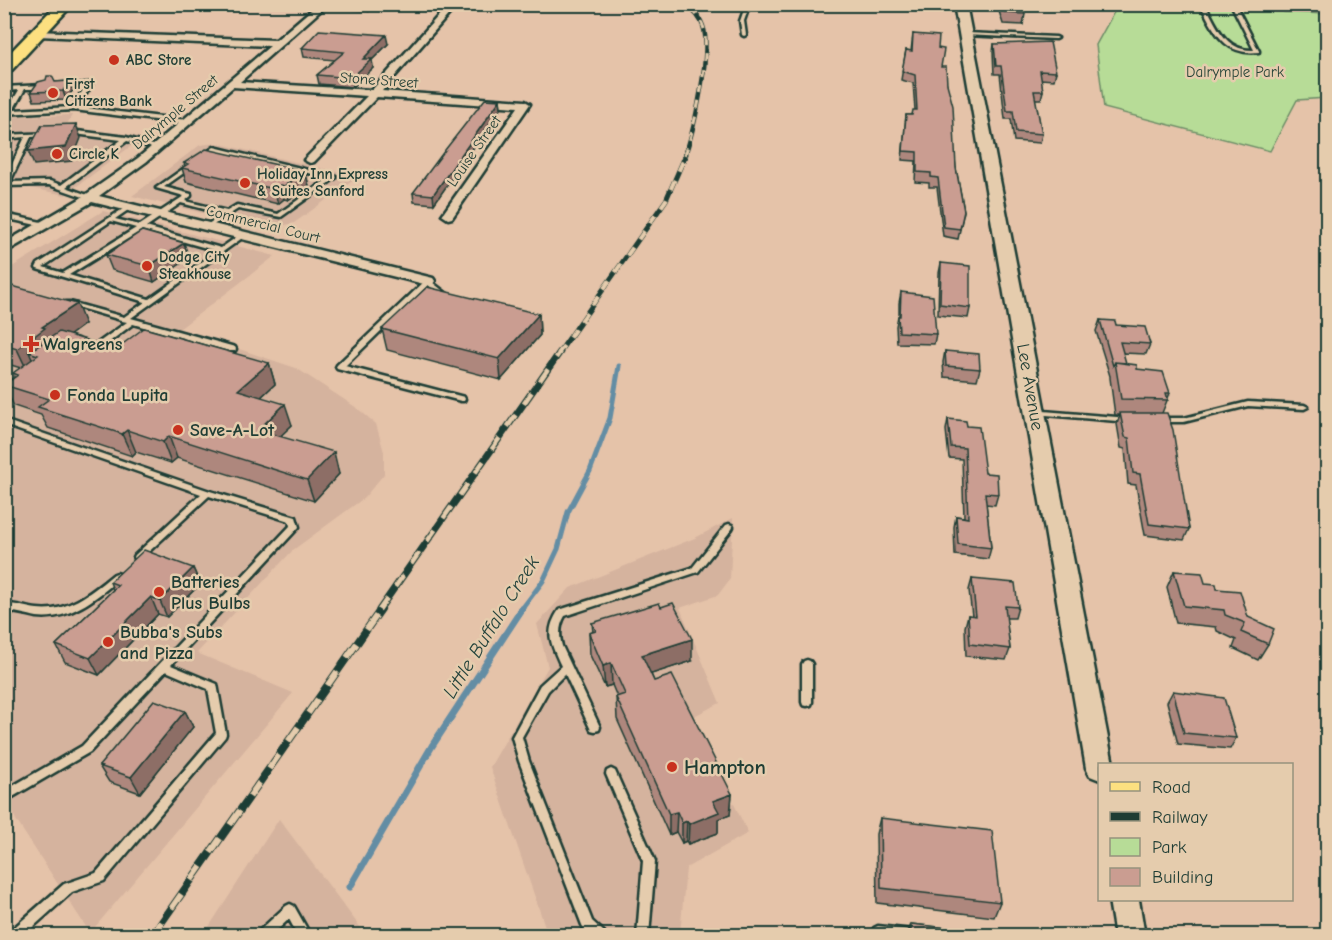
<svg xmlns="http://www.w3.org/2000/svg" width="1332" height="940" font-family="'Comic Neue',sans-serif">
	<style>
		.built { fill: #d5b39e }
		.green { fill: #b7dc97; stroke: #6b8c66; stroke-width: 1.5 }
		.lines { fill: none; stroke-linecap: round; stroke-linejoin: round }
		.stream-far1 { stroke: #648da4; stroke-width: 5 }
		.stream { stroke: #648da4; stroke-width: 7 }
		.service-casing { stroke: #1f3d34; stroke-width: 5 }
		.minor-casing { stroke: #1f3d34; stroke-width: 5 }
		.tertiary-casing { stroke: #1f3d34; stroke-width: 5 }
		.primary-casing { stroke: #1f3d34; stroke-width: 5 }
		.service { fill: #e5ccad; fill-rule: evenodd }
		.minor { fill: #e5ccad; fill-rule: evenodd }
		.tertiary { fill: #e5ccad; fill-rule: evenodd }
		.primary { fill: #fce080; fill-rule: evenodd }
		.rail-far3-casing { stroke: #1f3d34; stroke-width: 4.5 }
		.rail-far2-casing { stroke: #1f3d34; stroke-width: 5 }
		.rail-far1-casing { stroke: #1f3d34; stroke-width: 7 }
		.rail-casing { stroke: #1f3d34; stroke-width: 8 }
		.rail-far3 { stroke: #e5ccad; stroke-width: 3; stroke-dasharray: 8; stroke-linecap: butt }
		.rail-far2 { stroke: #e5ccad; stroke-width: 4; stroke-dasharray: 10; stroke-linecap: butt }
		.rail-far1 { stroke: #e5ccad; stroke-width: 4.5; stroke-dasharray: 14; stroke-linecap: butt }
		.rail { stroke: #e5ccad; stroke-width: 6; stroke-dasharray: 17; stroke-linecap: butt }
		.wall { fill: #ae877d; stroke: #1f3d34; stroke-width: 1.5 }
		.shaded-wall { fill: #8d6e66; stroke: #1f3d34; stroke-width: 1.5 }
		.building { fill: #ca9d91; stroke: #1f3d34; stroke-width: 1.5 }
		.poi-dot { fill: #c8321e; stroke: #e5ccad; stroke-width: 2 }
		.labels { text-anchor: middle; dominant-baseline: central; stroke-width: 5; stroke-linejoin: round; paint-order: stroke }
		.far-poi-label { font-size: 15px; font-weight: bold; fill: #1f3d34; stroke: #e5ccad; text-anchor: start }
		.far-park-label { font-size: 15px; fill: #274539; stroke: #e5ccad }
		.far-street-label { font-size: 15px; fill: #1f3d34; stroke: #e5ccad }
		.poi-label { font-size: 18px; font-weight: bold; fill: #1f3d34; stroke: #e5ccad; text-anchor: start }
		.street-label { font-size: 18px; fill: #1f3d34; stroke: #e5ccad }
		.water-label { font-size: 20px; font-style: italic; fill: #25443d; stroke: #e5ccad }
		.near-poi-label { font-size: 21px; font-weight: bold; fill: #1f3d34; stroke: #e5ccad; text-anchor: start }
	</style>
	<rect width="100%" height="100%" fill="#e5c3a9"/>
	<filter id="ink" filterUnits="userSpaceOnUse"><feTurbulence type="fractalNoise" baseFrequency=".0167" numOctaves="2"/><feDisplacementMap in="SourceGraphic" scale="12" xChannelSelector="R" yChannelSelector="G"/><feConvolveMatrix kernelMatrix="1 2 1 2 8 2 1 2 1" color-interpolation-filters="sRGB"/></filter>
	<g filter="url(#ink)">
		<path class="built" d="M 72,115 L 65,128 L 131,135 L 142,138 L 65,195 L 31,188 L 5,189 L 5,117 Z
			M 216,143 L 358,177 L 294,223 L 267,229 L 132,196 L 200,145 Z
			M 103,211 L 275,256 L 179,329 L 296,368 L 357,408 L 376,424 L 384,452 L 384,474 L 364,498 L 293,550 L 197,653 L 293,693 L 90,933 L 16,820 L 5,794 L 4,272 Z
			M 733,518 L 730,579 L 718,595 L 680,608 L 720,703 L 692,717 L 748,833 L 686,868 L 680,935 L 548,935 L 490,767 L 548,667 L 537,624 L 570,588 L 695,538 Z
			M 279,819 L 366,935 L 203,936 Z"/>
		<path class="green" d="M 1279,4 L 1284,12 L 1327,14 L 1327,98 L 1297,100 L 1270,151 L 1104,108 L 1096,45 L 1118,5 Z"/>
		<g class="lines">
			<path class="stream-far1" d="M 521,610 L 543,581 L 558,549 L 568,512 L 590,471 L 610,418 L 619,366"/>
			<path class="stream" d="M 350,887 L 432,746 L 522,609"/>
			<g class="service-casing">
				<path id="service" d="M 746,4 L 750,4 L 744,21 L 746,35 L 744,36 L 742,35 L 740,21 Z
					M 1200,4 L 1205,4 C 1217,26 1225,51 1254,50 L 1231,4 L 1235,4 L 1259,51 L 1259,52 C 1223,56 1215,31 1200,4 Z
					M 966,33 L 1056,37 L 1058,38 L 1056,39 L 964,35 L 964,33 Z
					M 89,83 L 92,85 L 77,107 L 187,120 L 190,122 L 187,124 L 74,110 L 4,114 L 4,110 L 7,110 L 19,90 L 4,91 L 4,87 L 43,85 L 46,87 L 43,89 L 25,89 L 13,110 L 72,107 L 85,87 L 62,88 L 60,87 L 60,85 Z
					M 69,130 L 126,137 L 160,147 L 157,149 L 127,141 L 66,187 L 93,197 L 93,199 L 89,199 L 49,185 L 4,186 L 4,181 L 25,137 L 4,139 L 4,135 L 50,133 L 50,135 L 48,136 L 31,137 L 10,182 L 50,181 L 61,185 L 121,140 L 67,133 L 67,131 Z
					M 214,147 L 337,177 L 281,217 L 238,209 L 207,229 L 204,227 L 205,226 L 223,214 L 181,203 L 146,227 L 221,248 L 241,234 L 245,234 L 245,236 L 131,318 L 235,347 L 236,349 L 235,351 L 229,351 L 133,324 L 100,349 L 88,349 L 87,347 L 88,345 L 95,345 L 127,322 L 122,321 L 121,320 L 66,304 L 66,302 L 70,302 L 124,317 L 145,302 L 37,269 L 36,268 L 38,264 L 126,207 L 128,206 L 131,208 L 115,219 L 140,225 L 184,196 L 156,188 L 190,164 L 195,165 L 164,187 L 191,194 L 191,196 L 185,201 L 227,211 L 237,205 L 278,214 L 329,178 L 215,151 L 207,157 L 203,157 L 203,155 ZM 111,221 L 136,228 L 63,273 L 43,267 ZM 142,230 L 217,251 L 149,299 L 69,275 Z
					M 4,214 L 46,223 L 49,225 L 46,227 L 4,218 Z
					M 428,279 L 450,296 L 450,298 L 446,298 L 428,285 L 345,366 L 464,397 L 465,399 L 464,401 L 461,401 L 337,369 L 336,367 L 337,365 L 426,280 Z
					M 1248,402 L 1304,405 L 1308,407 L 1304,409 L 1248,406 L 1184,422 L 1160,422 L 1156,420 L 1160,418 L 1184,418 Z
					M 1031,410 L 1129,418 L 1133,420 L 1129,422 L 1034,414 L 1030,412 Z
					M 4,420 L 210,491 L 296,517 L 299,527 L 171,665 L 217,684 L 226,734 L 225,737 L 104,881 L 72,892 L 23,936 L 7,936 L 9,932 L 64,884 L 96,873 L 216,733 L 208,689 L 166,671 L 90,752 L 4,802 L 4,791 L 82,746 L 290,526 L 289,521 L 209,496 L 141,559 L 135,559 L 134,557 L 135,555 L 201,494 L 4,425 Z
					M 729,524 L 732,525 L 733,527 L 732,529 L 698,572 L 565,616 C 559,626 559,635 562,646 L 600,727 L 599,730 L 595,731 L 591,730 L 565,674 L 548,691 L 522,737 L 529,761 L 592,921 L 604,932 L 606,936 L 591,936 L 584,929 L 582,925 L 519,761 L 512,737 L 540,685 L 561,666 C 551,644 544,632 559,610 L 692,568 L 726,525 Z
					M 117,573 L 120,574 L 122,576 L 120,578 C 97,598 69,621 37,617 C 26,615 16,611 4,612 L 4,604 L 8,604 C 18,604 27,608 37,609 C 67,613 92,592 114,574 Z
					M 807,660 L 810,661 L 812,664 L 812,702 L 811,705 L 807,706 L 803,705 L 802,702 L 802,664 L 804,661 Z
					M 611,769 L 615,771 L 655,861 L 649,936 L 637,936 L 643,861 L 606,774 L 607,771 Z
					M 290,904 L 294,906 L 311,936 L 298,936 L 289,919 L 271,936 L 256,936 L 258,932 L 286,906 Z
					M 878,926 L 912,930 L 916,932 L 918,936 L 872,936 L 874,928 Z"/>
			</g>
			<g class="minor-casing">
				<path id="minor" d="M 318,4 L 328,4 L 240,82 L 372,90 L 449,4 L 458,4 L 382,91 L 525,101 L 530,104 L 452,218 L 448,219 L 442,215 L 518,107 L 377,97 L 314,162 L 310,163 L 304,160 L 306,158 L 367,96 L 233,87 L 146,162 L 99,196 L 433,278 L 435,281 L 433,284 L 428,285 L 92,202 L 4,253 L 4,243 L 78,200 L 138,158 L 270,46 L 38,36 L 35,35 L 35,31 L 276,40 Z"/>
			</g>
			<g class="tertiary-casing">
				<path id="tertiary" d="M 954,4 L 966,4 L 1113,764 L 1100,764 L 1100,780 L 1090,776 L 1086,768 Z
					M 1109,900 L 1139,900 L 1145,936 L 1115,936 Z"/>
			</g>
			<g class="primary-casing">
				<path id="primary" d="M 57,4 L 73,4 L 10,72 L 4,74 L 4,59 Z"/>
			</g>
			<use href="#service" class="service"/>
			<use href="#minor" class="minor"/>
			<use href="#tertiary" class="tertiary"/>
			<use href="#primary" class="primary"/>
			<g class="rail-far3-casing">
				<path id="rail-far3" d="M 685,155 C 694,130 712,50 703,26 C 700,17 693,10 686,4"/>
			</g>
			<g class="rail-far2-casing">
				<path id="rail-far2" d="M 558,354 L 666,200 L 686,154"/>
			</g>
			<g class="rail-far1-casing">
				<path id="rail-far1" d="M 379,610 L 560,352"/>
			</g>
			<g class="rail-casing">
				<path id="rail" d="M 152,936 L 381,609"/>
			</g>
			<use href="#rail-far3" class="rail-far3"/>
			<use href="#rail-far2" class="rail-far2"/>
			<use href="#rail-far1" class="rail-far1"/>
			<use href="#rail" class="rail"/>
		</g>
		<path class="wall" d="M 339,4 L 386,4 L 385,6 L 375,5 L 369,11 L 340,8 Z
			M 766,4 L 787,4 L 787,6 Z
			M 987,4 L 1022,4 L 1025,14 L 1023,25 L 1003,24 L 998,8 L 988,8 Z
			M 913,34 L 938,48 L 941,67 L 947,84 L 956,168 L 964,211 L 958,239 L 943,236 L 937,187 L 929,187 L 929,183 L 915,182 L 916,161 L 902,160 L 906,115 L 912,115 L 915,110 L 913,83 L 901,80 L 906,50 L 911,51 Z
			M 388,44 L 372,60 L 373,68 L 353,87 L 319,84 L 317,75 L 335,60 L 304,57 L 302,48 Z
			M 994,44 L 1056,72 L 1054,80 L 1041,79 L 1043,91 L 1041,99 L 1035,99 L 1042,134 L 1040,143 L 1014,141 L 1011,119 L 1005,119 L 1000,74 L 994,74 L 993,52 Z
			M 69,81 L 73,90 L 66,100 L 34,101 L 31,92 L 55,82 Z
			M 500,100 L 501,108 L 434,204 L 414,202 L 413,193 Z
			M 184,163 L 305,171 L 309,186 L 288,200 L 284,199 L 278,204 L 186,182 L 182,168 L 185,166 Z
			M 106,255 L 189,258 L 154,282 L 112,270 Z
			M 941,263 L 970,308 L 968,318 L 938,315 L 939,273 Z
			M 4,284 L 85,324 L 70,335 L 116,349 L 269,363 L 275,384 L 261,397 L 292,425 L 280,436 L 339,474 L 314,501 L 177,458 L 171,463 L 136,452 L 132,456 L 48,428 L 41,415 L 14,406 L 4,386 L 4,384 L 14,377 L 13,373 L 21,368 L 4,363 Z
			M 901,292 L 936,334 L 934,344 L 897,343 L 896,326 L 898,316 L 899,316 L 899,303 Z
			M 539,314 L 540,335 L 501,380 L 387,350 L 382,329 Z
			M 1100,320 L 1116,325 L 1150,344 L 1146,354 L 1123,353 L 1125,363 L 1137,369 L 1170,393 L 1162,413 L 1189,529 L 1184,540 L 1145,535 L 1136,485 L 1128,484 L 1125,449 L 1121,448 L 1117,424 L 1120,415 L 1115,415 L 1110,378 L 1110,376 L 1096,331 Z
			M 945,351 L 980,369 L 977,380 L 944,377 L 943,362 Z
			M 948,419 L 967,426 L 985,473 L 998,494 L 995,505 L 986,504 L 991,548 L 988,559 L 955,555 L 954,527 L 956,516 L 964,517 L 962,459 L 949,458 L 946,430 Z
			M 193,568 L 200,584 L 167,617 L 158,614 L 99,675 L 65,662 L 56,645 L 113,590 L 110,582 Z
			M 1174,571 L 1217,589 L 1248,617 L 1268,644 L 1258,660 L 1233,648 L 1236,640 L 1217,631 L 1216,627 L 1176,623 L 1167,587 Z
			M 972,579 L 1018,607 L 1015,618 L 1006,618 L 1010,649 L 1006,660 L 966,656 L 965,627 L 968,615 L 972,616 L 969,590 Z
			M 592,623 L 692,661 L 651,674 L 654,681 L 732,794 L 730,815 L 718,819 L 718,833 L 688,844 L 686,841 L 682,843 L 676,832 L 669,835 L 617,719 L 616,697 L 617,697 L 612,685 L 605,687 L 590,655 L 589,633 L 593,632 Z
			M 1173,691 L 1236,738 L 1230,749 L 1178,744 L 1167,702 Z
			M 185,711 L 193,727 L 140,793 L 109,782 L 99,766 Z
			M 880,818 L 1000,902 L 994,917 L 877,903 L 876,834 Z
			M 911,924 L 1020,936 L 907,936 Z"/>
		<path class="shaded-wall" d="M 368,4 L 375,4 L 375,5 L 369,11 Z
			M 386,35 L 388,44 L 372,60 L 373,68 L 353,87 L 351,78 L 363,59 Z
			M 69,81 L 73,90 L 66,100 L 63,91 Z
			M 500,100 L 501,108 L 434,204 L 433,195 Z
			M 76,124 L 81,138 L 72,161 L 34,165 L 28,151 Z
			M 11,137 L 13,142 L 4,156 L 4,147 Z
			M 305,171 L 309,186 L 288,200 L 284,186 Z
			M 280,185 L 284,199 L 278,204 L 274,189 Z
			M 184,243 L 189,258 L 154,282 L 149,266 Z
			M 77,304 L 85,324 L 54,347 L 38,355 L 29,352 L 34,364 L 27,370 L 17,349 L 42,327 Z
			M 539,314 L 540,335 L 501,380 L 499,359 Z
			M 269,363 L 275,384 L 245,412 L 238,390 Z
			M 285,404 L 292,425 L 265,451 L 258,430 Z
			M 127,430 L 136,452 L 132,456 L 122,434 Z
			M 169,436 L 177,458 L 171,463 L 163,442 Z
			M 334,452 L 339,474 L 314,501 L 307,480 Z
			M 193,568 L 200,584 L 167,617 L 160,601 Z
			M 151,597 L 158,614 L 99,675 L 90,658 Z
			M 692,639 L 692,661 L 642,677 L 642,655 Z
			M 611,663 L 612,685 L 605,687 L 603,666 Z
			M 185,711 L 193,727 L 140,793 L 131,777 Z
			M 732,794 L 730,815 L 718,819 L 718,833 L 688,844 L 689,824 L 713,801 Z
			M 677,812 L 676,832 L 669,835 L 669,814 Z
			M 687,821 L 686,841 L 682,843 L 682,823 Z"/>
		<path class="building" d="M 1002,4 L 1022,4 L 1025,14 L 1005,13 Z
			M 319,30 L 386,35 L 363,59 L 372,59 L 351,78 L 317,75 L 344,52 L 302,48 Z
			M 913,34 L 939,36 L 938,48 L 944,49 L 941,67 L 946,67 L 947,84 L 953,106 L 956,168 L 964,211 L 960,229 L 944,227 L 938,178 L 931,177 L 931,173 L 917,172 L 917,152 L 903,151 L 906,115 L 912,115 L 913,110 L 917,110 L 915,75 L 902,71 L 906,50 L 912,51 Z
			M 1050,42 L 1056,72 L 1040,71 L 1043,91 L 1034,91 L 1042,134 L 1016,132 L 1013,111 L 1007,111 L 1001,66 L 996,66 L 994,44 Z
			M 47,76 L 52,76 L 55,82 L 69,81 L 63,91 L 31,92 L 38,82 L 46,80 Z
			M 485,99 L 500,100 L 433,195 L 413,193 L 445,150 Z
			M 76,124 L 66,147 L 28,151 L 42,125 Z
			M 11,137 L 4,147 L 4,138 Z
			M 206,149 L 305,171 L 284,186 L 280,185 L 274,189 L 182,168 L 188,164 L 184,163 Z
			M 142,231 L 184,243 L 149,266 L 106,255 Z
			M 941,263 L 970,266 L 970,308 L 940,304 Z
			M 4,284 L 5,284 L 77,304 L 42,327 L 45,328 L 17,349 L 4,345 Z
			M 427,287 L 539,314 L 499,359 L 382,329 Z
			M 901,292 L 933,296 L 936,334 L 899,332 L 898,316 L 900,316 Z
			M 1100,320 L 1115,321 L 1116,325 L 1145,327 L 1150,344 L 1120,342 L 1126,363 L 1115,362 L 1113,366 Z
			M 144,328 L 269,363 L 238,390 L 285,404 L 258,430 L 334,452 L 307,480 L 169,436 L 163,442 L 127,430 L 122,434 L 38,407 L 49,399 L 4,385 L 18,375 L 13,373 L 38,355 L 29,352 L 59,332 L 116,349 Z
			M 945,351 L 979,354 L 980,369 L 946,366 Z
			M 1115,362 L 1137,365 L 1137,369 L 1163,372 L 1170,393 L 1166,393 L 1168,400 L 1121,399 Z
			M 1120,413 L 1167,413 L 1173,430 L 1189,529 L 1149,524 L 1140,474 L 1133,473 L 1129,438 L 1125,437 Z
			M 948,419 L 966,421 L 967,426 L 979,427 L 985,473 L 997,474 L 998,494 L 985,493 L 991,548 L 958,544 L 956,516 L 968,518 L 965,448 L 951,447 Z
			M 144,550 L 193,568 L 160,601 L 151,597 L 90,658 L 56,645 L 118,585 L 110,582 Z
			M 1174,571 L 1202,573 L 1205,583 L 1216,584 L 1217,589 L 1240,591 L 1248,617 L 1274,629 L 1268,644 L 1241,632 L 1245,623 L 1225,615 L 1224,610 L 1184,606 Z
			M 972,579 L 1015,583 L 1018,607 L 1005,606 L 1010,649 L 970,644 L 968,615 L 976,616 Z
			M 659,603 L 661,607 L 673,603 L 692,639 L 642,655 L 654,681 L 672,675 L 732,794 L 713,801 L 719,812 L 689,824 L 687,821 L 682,823 L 677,812 L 669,814 L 616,697 L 625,694 L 611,663 L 603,666 L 589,633 L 596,631 L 592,623 Z
			M 1173,691 L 1224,698 L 1236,738 L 1184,733 Z
			M 154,700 L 185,711 L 131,777 L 99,766 Z
			M 880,818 L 992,831 L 1000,902 L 881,888 Z
			M 911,924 L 1020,936 L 911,936 Z"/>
	</g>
	<g class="poi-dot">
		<circle cx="114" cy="60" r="6"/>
		<circle cx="53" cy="93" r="6"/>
		<circle cx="57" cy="154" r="6"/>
		<circle cx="245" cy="183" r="6"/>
		<circle cx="147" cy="266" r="6"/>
		<path d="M28 335h6v6h6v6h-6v6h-6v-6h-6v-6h6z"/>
		<circle cx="55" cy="395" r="6"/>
		<circle cx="178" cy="430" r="6"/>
		<circle cx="159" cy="592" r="6"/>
		<circle cx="108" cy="642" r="6"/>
		<circle cx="672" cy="767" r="6"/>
	</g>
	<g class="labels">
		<g class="far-poi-label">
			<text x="126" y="60">ABC Store</text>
			<text x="65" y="84">First<tspan x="65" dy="17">Citizens Bank</tspan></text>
			<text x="69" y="154">Circle K</text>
			<text x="257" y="174">Holiday Inn Express<tspan x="257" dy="17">&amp; Suites Sanford</tspan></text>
			<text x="159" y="257">Dodge City<tspan x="159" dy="17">Steakhouse</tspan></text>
		</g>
		<g class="far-park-label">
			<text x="1235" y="72">Dalrymple Park</text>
		</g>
		<g class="far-street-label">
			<text transform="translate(379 80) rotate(4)">Stone Street</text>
			<text transform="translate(175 112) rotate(-40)">Dalrymple Street</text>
			<text transform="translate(474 151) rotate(-55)">Louise Street</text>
			<text transform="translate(263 224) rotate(14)">Commercial Court</text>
		</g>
		<g class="poi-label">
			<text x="43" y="344">Walgreens</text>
			<text x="67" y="395">Fonda Lupita</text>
			<text x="190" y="430">Save-A-Lot</text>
			<text x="171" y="582">Batteries<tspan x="171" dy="21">Plus Bulbs</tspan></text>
			<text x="120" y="632">Bubba's Subs<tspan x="120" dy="21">and Pizza</tspan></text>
		</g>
		<g class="street-label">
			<text transform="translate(1030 387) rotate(80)">Lee Avenue</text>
		</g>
		<g class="water-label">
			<text transform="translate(491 627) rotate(-58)">Little Buffalo Creek</text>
		</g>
		<g class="near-poi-label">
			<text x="684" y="767">Hampton</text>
		</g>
	</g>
	<rect width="1332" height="940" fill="none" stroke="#e5ccad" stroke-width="24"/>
	<rect x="12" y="12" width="1308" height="916" fill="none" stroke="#1f3d34" stroke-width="2" filter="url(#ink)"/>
	<rect x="1098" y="763" width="195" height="138" fill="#e5ccad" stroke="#96937d" stroke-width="1.5"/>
	<rect x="1110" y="782" width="30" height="9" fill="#fce080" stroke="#96937d" stroke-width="1.5"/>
	<text x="1152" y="793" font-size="18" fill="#1f3d34">Road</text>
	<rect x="1110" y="812" width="30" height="9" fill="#1f3d34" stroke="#96937d" stroke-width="1.5"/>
	<text x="1152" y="823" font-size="18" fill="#1f3d34">Railway</text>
	<rect x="1110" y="838" width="30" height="18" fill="#b7dc97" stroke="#96937d" stroke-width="1.5"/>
	<text x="1152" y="853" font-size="18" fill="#1f3d34">Park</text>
	<rect x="1110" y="868" width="30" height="18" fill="#ca9d91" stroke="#96937d" stroke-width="1.5"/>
	<text x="1152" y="883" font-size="18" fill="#1f3d34">Building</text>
</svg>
